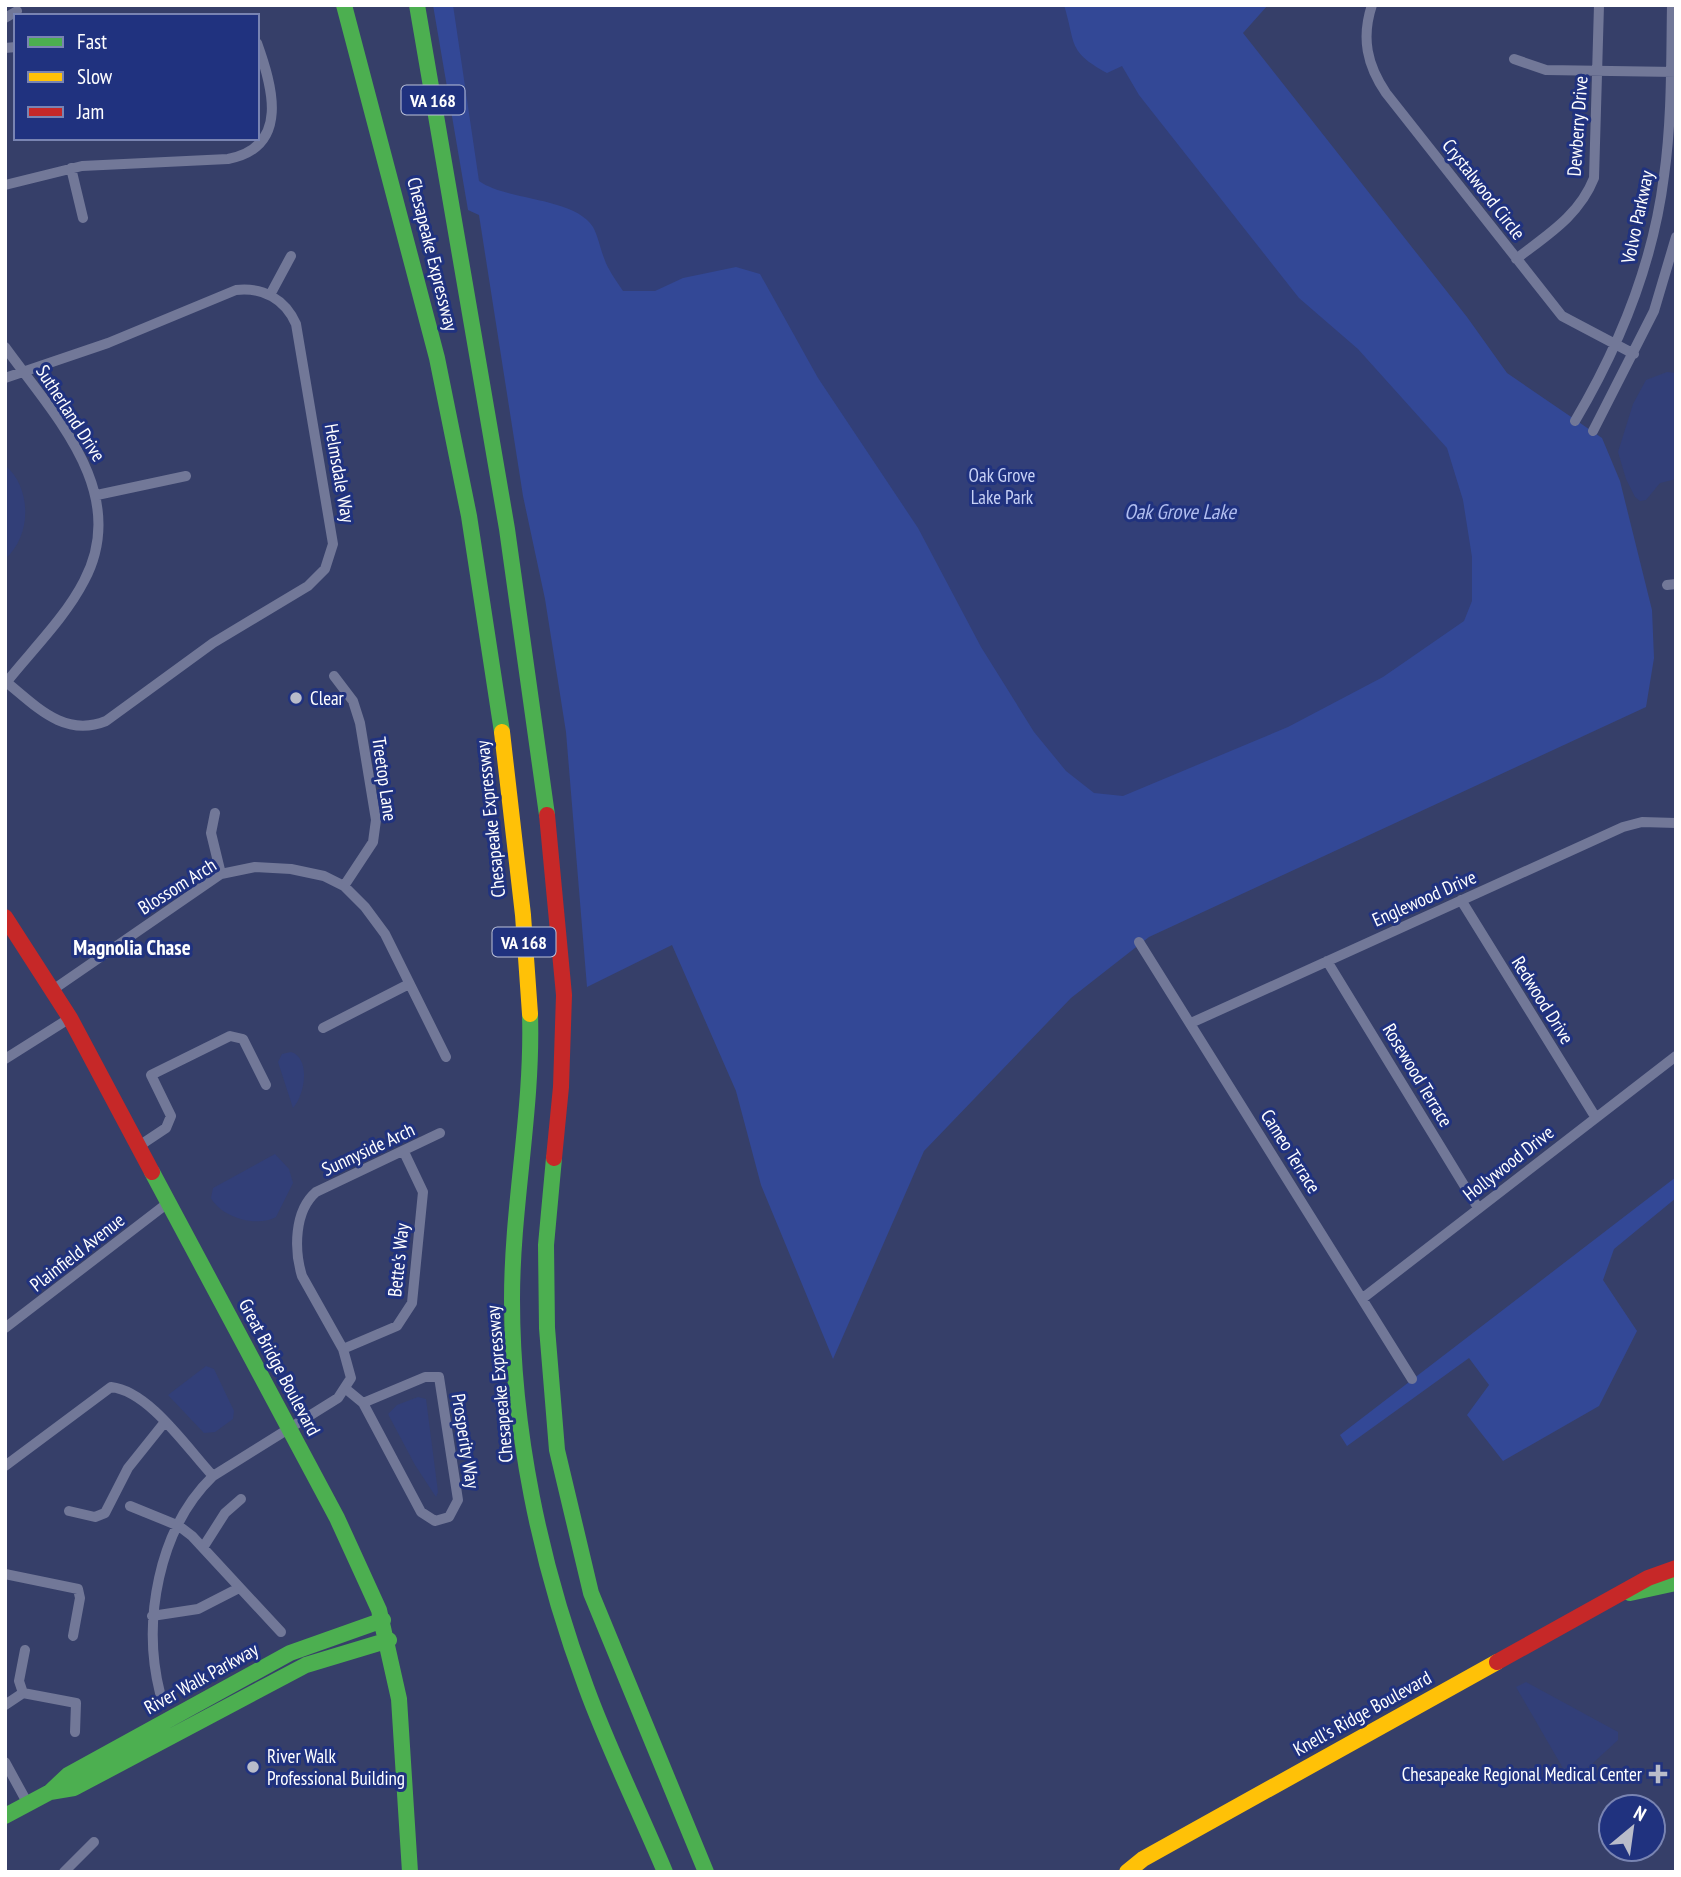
<svg xmlns="http://www.w3.org/2000/svg" width="1681" height="1877" font-family="'PT Sans Narrow',sans-serif">
	<style>
		.green { fill: #334896 }
		.water { fill: #323f78 }
		.lines { fill: none; stroke-linecap: round; stroke-linejoin: round }
		.street { stroke: #727898; stroke-width: 10 }
		.fast { stroke: #4caf50; stroke-width: 16 }
		.slow { stroke: #ffc107; stroke-width: 16 }
		.jam { stroke: #c62828; stroke-width: 16 }
		.poi-dot { fill: #b9bcca; stroke: #20327f; stroke-width: 2.5 }
		.labels { text-anchor: middle; dominant-baseline: central; stroke-width: 6; stroke-linejoin: round; paint-order: stroke }
		.shield { fill: #20327f; stroke: #bcc2d9; stroke-width: 2 }
		.shield-label { font-size: 18px; font-weight: bold; fill: #fff }
		.street-label { font-size: 19px; fill: #fff; stroke: #20327f }
		.park-label { font-size: 19px; fill: #c8d2f6; stroke: #20327f }
		.poi-label { font-size: 19px; fill: #fff; stroke: #20327f; text-anchor: start }
		.water-label { font-size: 21px; font-style: italic; fill: #b0bdef; stroke: #20327f }
		.neighbourhood-label { font-size: 21px; font-weight: bold; fill: #fff; stroke: #20327f }
	</style>
	<rect width="100%" height="100%" fill="#363f69"/>
	<path class="green" d="M 433,5 L 1268,5 L 1243,33 L 1467,317 L 1507,373 L 1602,438 L 1620,481 L 1652,610 L 1654,658 L 1646,707 L 1149,937 L 1071,998 L 924,1151 L 833,1359 L 761,1185 L 736,1091 L 672,945 L 587,987 L 566,732 L 545,599 L 523,496 L 479,215 L 468,210 Z
		M 1676,1177 L 1676,1198 L 1614,1249 L 1603,1280 L 1637,1331 L 1599,1406 L 1503,1461 L 1467,1415 L 1489,1385 L 1469,1358 L 1347,1446 L 1340,1435 Z"/>
	<path class="water" d="M 453,5 L 1064,5 C 1076,44 1067,51 1107,73 L 1122,66 L 1139,95 L 1299,298 L 1358,349 L 1447,448 L 1463,500 L 1472,557 L 1472,601 L 1464,621 L 1383,677 L 1288,727 L 1123,796 L 1094,793 L 1066,771 L 1034,732 L 981,647 L 918,528 L 818,378 L 760,274 L 736,267 L 683,278 L 655,291 L 623,291 C 616,280 608,270 604,258 C 600,248 598,236 593,227 C 574,197 507,201 479,181 Z
		M 1667,372 L 1676,373 L 1676,479 L 1660,483 L 1646,500 L 1640,501 L 1635,497 L 1626,479 L 1618,452 L 1633,404 L 1646,380 Z
		M 5,465 C 32,488 32,536 5,559 Z
		M 291,1052 C 311,1058 305,1095 293,1108 L 278,1062 L 282,1054 Z
		M 275,1154 L 289,1169 L 293,1183 L 276,1217 C 257,1228 221,1217 211,1198 L 213,1188 Z
		M 206,1366 L 214,1369 L 234,1411 L 233,1419 L 215,1432 L 204,1433 L 168,1395 Z
		M 418,1397 L 426,1399 L 438,1492 L 436,1497 L 415,1465 L 388,1414 L 397,1405 Z
		M 1526,1682 L 1618,1732 L 1618,1740 L 1580,1775 L 1564,1770 L 1516,1687 Z"/>
	<g class="lines">
		<path class="street" d="M 1372,5 C 1361,38 1367,65 1386,93 L 1562,316 L 1634,354
			M 5,18 L 17,11
			M 5,48 L 16,47
			M 1514,59 L 1546,70 L 1676,72
			M 71,168 L 83,218
			M 5,185 L 82,166 L 228,159 C 291,147 272,85 257,43
			M 1516,259 C 1547,235 1579,216 1594,178 L 1599,5
			M 270,295 L 291,256
			M 5,347 C 54,415 131,493 84,581 C 65,618 31,651 5,684
			M 5,378 L 108,343 L 236,290 C 263,287 285,299 296,324 L 333,544 L 325,569 L 308,586 L 213,643 L 106,721 C 64,738 36,706 5,681
			M 1575,421 C 1620,345 1653,264 1664,176 C 1672,120 1671,62 1672,5
			M 1593,431 L 1654,311 L 1676,237
			M 97,495 L 186,476
			M 1667,585 L 1676,584
			M 334,676 L 353,701 L 360,723 L 376,820 L 373,842 L 344,886
			M 215,813 L 211,833 L 221,874
			M 1461,900 L 1596,1118
			M 1139,942 L 1412,1379
			M 1327,961 L 1478,1208
			M 54,989 L 221,874 L 255,867 L 291,869 L 324,876 L 344,886 L 365,907 L 385,934 L 446,1057
			M 1191,1023 L 1623,827 L 1642,822 L 1676,823
			M 323,1028 L 409,984
			M 5,1059 L 70,1018
			M 139,1146 L 166,1128 L 171,1116 L 151,1075 L 230,1036 L 243,1039 L 266,1085
			M 1363,1298 L 1676,1056
			M 5,1328 L 169,1202
			M 343,1349 L 302,1276 C 294,1250 294,1211 316,1192 L 440,1133
			M 346,1389 L 363,1403 L 421,1512 L 435,1521 L 449,1517 L 458,1500 L 439,1377 L 425,1377 L 363,1403
			M 5,1466 L 111,1387 C 149,1391 187,1448 213,1476
			M 130,1506 L 179,1526 L 192,1536 L 281,1632
			M 69,1511 L 95,1517 L 105,1513 L 128,1468 L 164,1423
			M 204,1546 L 225,1513 L 241,1499
			M 5,1574 L 78,1589 L 80,1598 L 73,1636
			M 152,1616 L 198,1609 L 239,1588
			M 23,1693 L 19,1681 L 25,1650
			M 160,1693 C 142,1622 158,1529 213,1476 L 338,1398 L 351,1378 L 343,1349 L 397,1326 L 412,1303 L 423,1192 L 404,1152
			M 5,1705 L 23,1693 L 76,1703 L 75,1732
			M 5,1762 L 28,1804
			M 64,1872 L 94,1842"/>
		<path class="fast" d="M 344,5 L 437,358 L 469,516 L 502,732
			M 417,5 L 507,529 L 547,815
			M 530,1014 C 533,1110 512,1204 512,1299 C 512,1430 540,1564 586,1687 C 609,1750 639,1810 665,1872
			M 554,1158 L 546,1245 L 547,1328 L 557,1450 L 591,1593 L 706,1872
			M 152,1172 L 337,1518 L 379,1610 L 399,1699 L 410,1872
			M 1630,1593 L 1676,1583
			M 50,1792 L 74,1788 L 306,1665 L 389,1640
			M 5,1816 L 50,1792 L 68,1775 L 290,1653 L 383,1620"/>
		<path class="slow" d="M 502,732 L 523,915 L 530,1014
			M 1127,1872 L 1143,1859 L 1497,1662"/>
		<path class="jam" d="M 547,815 L 564,995 L 561,1087 L 554,1158
			M 5,917 L 70,1018 L 152,1172
			M 1497,1662 L 1648,1578 L 1676,1568"/>
	</g>
	<g class="poi-dot">
		<circle cx="296" cy="698" r="7"/>
		<circle cx="253" cy="1767" r="7"/>
		<path d="M1654.5 1763.5h7v7h7v7h-7v7h-7v-7h-7v-7h7z"/>
	</g>
	<g class="labels">
		<g class="shield">
			<rect x="401.5" y="85.5" width="63" height="29" rx="5"/>
			<rect x="492.5" y="927.5" width="63" height="29" rx="5"/>
		</g>
		<g class="shield-label">
			<text x="433" y="100">VA 168</text>
			<text x="524" y="942">VA 168</text>
		</g>
		<g class="street-label">
			<text transform="translate(1577 126) rotate(-86)">Dewberry Drive</text>
			<text transform="translate(1484 189) rotate(52)">Crystalwood Circle</text>
			<text transform="translate(1637 217) rotate(-78)">Volvo Parkway</text>
			<text transform="translate(433 254) rotate(76)">Chesapeake Expressway</text>
			<text transform="translate(71 413) rotate(57)">Sutherland Drive</text>
			<text transform="translate(340 473) rotate(80)">Helmsdale Way</text>
			<text transform="translate(385 779) rotate(82)">Treetop Lane</text>
			<text transform="translate(490 819) rotate(-96)">Chesapeake Expressway</text>
			<text transform="translate(177 886) rotate(-32)">Blossom Arch</text>
			<text transform="translate(1424 898) rotate(-24)">Englewood Drive</text>
			<text transform="translate(1543 1000) rotate(58)">Redwood Drive</text>
			<text transform="translate(1418 1075) rotate(59)">Rosewood Terrace</text>
			<text transform="translate(368 1149) rotate(-25)">Sunnyside Arch</text>
			<text transform="translate(1291 1151) rotate(58)">Cameo Terrace</text>
			<text transform="translate(1508 1163) rotate(-38)">Hollywood Drive</text>
			<text transform="translate(77 1252) rotate(-38)">Plainfield Avenue</text>
			<text transform="translate(398 1260) rotate(-84)">Bette's Way</text>
			<text transform="translate(280 1367) rotate(62)">Great Bridge Boulevard</text>
			<text transform="translate(499 1384) rotate(-95)">Chesapeake Expressway</text>
			<text transform="translate(466 1441) rotate(81)">Prosperity Way</text>
			<text transform="translate(201 1678) rotate(-29)">River Walk Parkway</text>
			<text transform="translate(1362 1713) rotate(-29)">Knell's Ridge Boulevard</text>
		</g>
		<g class="park-label">
			<text x="1002" y="475">Oak Grove<tspan x="1002" dy="22">Lake Park</tspan></text>
		</g>
		<g class="poi-label">
			<text x="310" y="698">Clear</text>
			<text x="267" y="1756">River Walk<tspan x="267" dy="22">Professional Building</tspan></text>
			<text x="1642" y="1774" text-anchor="end">Chesapeake Regional Medical Center</text>
		</g>
		<g class="water-label">
			<text x="1180" y="511">Oak Grove Lake</text>
		</g>
		<g class="neighbourhood-label">
			<text x="132" y="947">Magnolia Chase</text>
		</g>
	</g>
	<rect width="1681" height="1877" fill="none" stroke="#ffffff" stroke-width="14"/>
	<rect x="14" y="14" width="245" height="126" fill="#20327f" stroke="#7984b2" stroke-width="2"/>
	<rect x="28" y="37" width="35" height="10" fill="#4caf50" stroke="#7984b2" stroke-width="2"/>
	<text x="77" y="49" font-size="21" fill="#ffffff">Fast</text>
	<rect x="28" y="72" width="35" height="10" fill="#ffc107" stroke="#7984b2" stroke-width="2"/>
	<text x="77" y="84" font-size="21" fill="#ffffff">Slow</text>
	<rect x="28" y="107" width="35" height="10" fill="#c62828" stroke="#7984b2" stroke-width="2"/>
	<text x="77" y="119" font-size="21" fill="#ffffff">Jam</text>
	<g transform="translate(1632 1828) rotate(29)"><circle r="33" fill="#20327f" stroke="#7984b2" stroke-width="2"/>
	<path d="M0-5L12 26L0 18L-12 26Z" fill="#b9bcca"/>
	<text y="-10" font-size="19" font-weight="bold" text-anchor="middle" fill="#ffffff">N</text>
	</g>
</svg>
